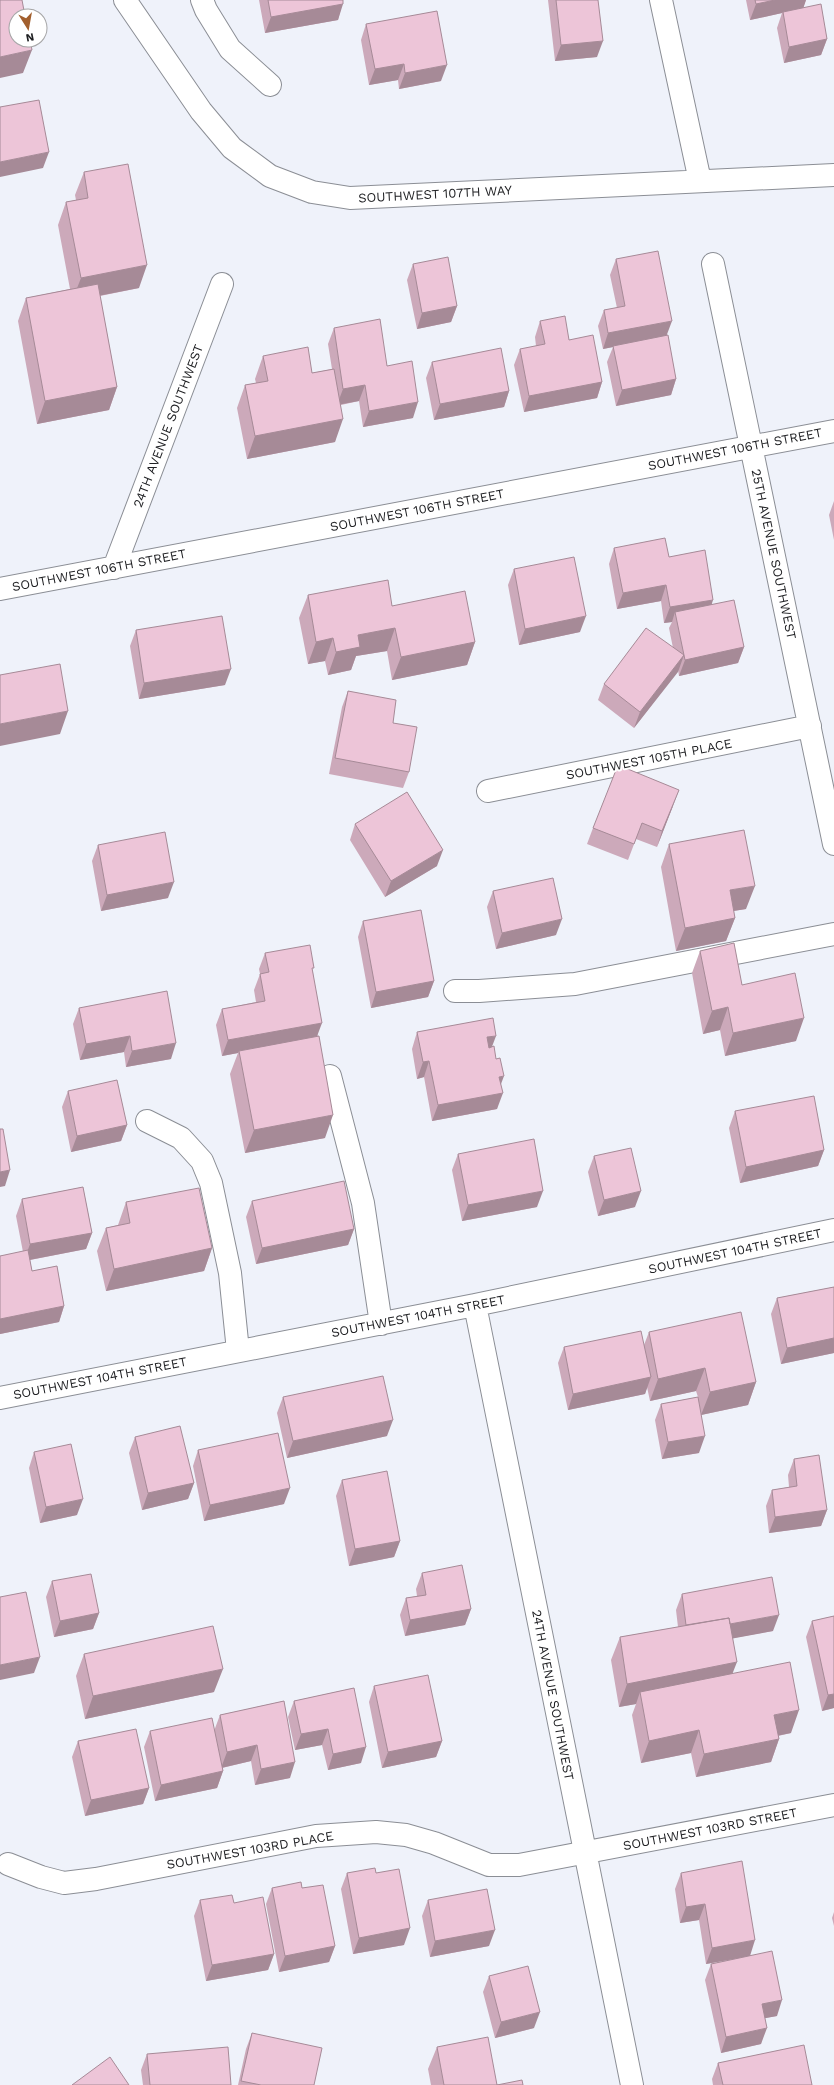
<svg xmlns="http://www.w3.org/2000/svg" width="834" height="2085" font-family="'Work Sans',sans-serif">
	<style>
		.lines { fill: none; stroke-linecap: round; stroke-linejoin: round }
		.minor-casing { stroke: #8b8e95; stroke-width: 24 }
		.minor { stroke: #fff; stroke-width: 22 }
		.wall { fill: #cca9ba }
		.shaded-wall { fill: #a68a97 }
		.building { fill: #edc5d8; stroke: #a68a97 }
		.labels { text-anchor: middle; dominant-baseline: central; stroke-width: 4; stroke-linejoin: round; paint-order: stroke }
		.street-label { font-size: 13px; fill: #202124; stroke: #fff }
	</style>
	<rect width="100%" height="100%" fill="#eff2fa"/>
	<g class="lines">
		<g class="minor-casing">
			<path id="minor" d="M 125,0 L 201,111 L 232,148 L 270,176 L 312,192 L 350,198 L 834,175
				M 202,0 L 206,10 L 230,49 L 270,85
				M 661,0 L 700,181
				M 713,264 L 834,844
				M 114,568 L 222,284
				M 0,589 L 834,431
				M 488,791 L 810,726
				M 455,991 L 479,991 L 575,984 L 834,934
				M 330,1076 L 363,1203 L 381,1324
				M 147,1121 L 181,1138 L 202,1161 L 211,1183 L 230,1273 L 238,1351
				M 475,1305 L 632,2085
				M 0,1398 L 475,1305 L 834,1230
				M 8,1864 L 41,1877 L 64,1883 L 96,1879 L 316,1836 L 376,1832 L 406,1835 L 434,1843 L 489,1865 L 519,1865 L 834,1805"/>
		</g>
		<use href="#minor" class="minor"/>
	</g>
	<path class="wall" d="M 259,0 L 343,0 L 338,20 L 265,33 Z
		M 548,0 L 598,0 L 597,57 L 555,61 Z
		M 746,0 L 806,0 L 803,8 L 827,39 L 821,55 L 784,63 L 777,28 L 782,13 L 750,20 Z
		M 366,24 L 441,81 L 399,89 L 398,80 L 369,85 L 361,40 Z
		M 84,172 L 139,288 L 100,296 L 117,387 L 109,410 L 37,424 L 18,321 L 26,298 L 70,289 L 58,225 L 66,202 L 76,200 L 75,195 Z
		M 616,259 L 667,335 L 676,379 L 671,395 L 616,406 L 607,362 L 613,347 L 603,349 L 598,326 L 604,310 L 617,308 L 610,275 Z
		M 413,264 L 457,306 L 451,322 L 417,329 L 407,280 Z
		M 540,321 L 569,340 L 602,382 L 597,398 L 524,412 L 514,365 L 520,349 L 536,346 L 535,337 Z
		M 334,328 L 387,366 L 413,418 L 363,427 L 359,401 L 341,405 L 335,442 L 247,459 L 237,408 L 245,385 L 256,383 L 255,379 L 263,356 L 312,373 L 332,369 L 328,344 Z
		M 432,362 L 509,391 L 504,407 L 434,420 L 426,378 Z
		M 834,501 L 834,540 L 829,515 Z
		M 614,548 L 669,557 L 712,604 L 744,647 L 738,663 L 679,676 L 678,670 L 634,728 L 598,700 L 604,684 L 673,648 L 669,628 L 672,622 L 664,623 L 661,601 L 617,609 L 609,564 Z
		M 514,569 L 580,632 L 519,645 L 508,585 Z
		M 308,595 L 392,606 L 475,642 L 467,665 L 392,680 L 387,651 L 356,656 L 351,670 L 328,675 L 325,661 L 308,664 L 299,618 Z
		M 136,630 L 225,685 L 139,699 L 130,646 Z
		M 348,691 L 393,723 L 409,772 L 403,788 L 329,774 L 342,707 Z
		M 673,806 L 657,847 L 636,839 L 628,860 L 587,844 L 593,828 Z
		M 355,824 L 437,866 L 385,897 L 350,840 Z
		M 669,844 L 746,909 L 733,911 L 735,918 L 726,941 L 676,951 L 661,867 Z
		M 98,845 L 168,898 L 101,911 L 92,861 Z
		M 493,891 L 556,935 L 496,949 L 487,907 Z
		M 363,921 L 434,981 L 428,997 L 371,1008 L 358,937 Z
		M 700,951 L 742,985 L 796,1041 L 725,1056 L 720,1030 L 703,1034 L 692,973 Z
		M 265,953 L 313,972 L 325,1138 L 245,1153 L 230,1074 L 238,1053 L 222,1056 L 216,1025 L 222,1009 L 256,1002 L 254,990 L 260,974 L 259,969 Z
		M 79,1008 L 171,1059 L 126,1067 L 124,1052 L 80,1060 L 73,1024 Z
		M 417,1032 L 492,1047 L 501,1084 L 497,1109 L 432,1121 L 424,1077 L 417,1079 L 412,1049 Z
		M 68,1091 L 127,1125 L 121,1141 L 71,1152 L 62,1107 Z
		M 735,1111 L 824,1150 L 818,1166 L 740,1183 L 729,1128 Z
		M 458,1154 L 537,1207 L 462,1221 L 452,1170 Z
		M 594,1156 L 635,1207 L 598,1216 L 588,1172 Z
		M 83,1187 L 92,1233 L 86,1249 L 30,1260 L 32,1271 L 57,1266 L 64,1306 L 59,1322 L 0,1334 L 0,1256 L 23,1252 L 16,1216 L 22,1199 Z
		M 252,1201 L 354,1229 L 348,1245 L 256,1264 L 246,1217 Z
		M 126,1202 L 212,1248 L 204,1271 L 106,1291 L 97,1251 L 106,1228 L 118,1225 Z
		M 834,1287 L 834,1353 L 781,1364 L 771,1314 L 777,1298 Z
		M 649,1332 L 756,1382 L 748,1405 L 701,1415 L 699,1404 L 699,1453 L 662,1459 L 655,1420 L 661,1404 L 698,1397 L 696,1391 L 650,1401 L 647,1387 L 645,1394 L 568,1410 L 558,1363 L 564,1347 L 644,1345 Z
		M 283,1397 L 387,1436 L 287,1458 L 277,1413 Z
		M 135,1437 L 194,1483 L 188,1499 L 142,1510 L 129,1453 Z
		M 198,1450 L 284,1504 L 204,1521 L 193,1466 Z
		M 34,1452 L 77,1515 L 40,1523 L 29,1468 Z
		M 794,1459 L 827,1510 L 821,1526 L 769,1533 L 766,1506 L 772,1490 L 789,1487 L 788,1475 Z
		M 342,1480 L 400,1541 L 394,1557 L 349,1566 L 336,1496 Z
		M 422,1573 L 471,1609 L 465,1625 L 405,1636 L 400,1615 L 406,1598 L 417,1596 L 416,1589 Z
		M 52,1581 L 99,1613 L 93,1629 L 54,1637 L 46,1597 Z
		M 682,1594 L 773,1631 L 733,1638 L 732,1674 L 791,1733 L 778,1736 L 779,1739 L 771,1762 L 696,1777 L 691,1753 L 641,1763 L 632,1715 L 636,1704 L 619,1707 L 611,1660 L 620,1637 L 678,1627 L 676,1610 Z
		M 834,1616 L 834,1708 L 822,1711 L 806,1637 L 812,1621 Z
		M 84,1654 L 214,1692 L 85,1719 L 76,1676 Z
		M 374,1686 L 442,1741 L 436,1757 L 382,1768 L 369,1702 Z
		M 354,1688 L 361,1763 L 328,1770 L 322,1745 L 295,1750 L 288,1717 L 294,1701 Z
		M 284,1701 L 290,1778 L 255,1785 L 251,1761 L 222,1768 L 223,1771 L 217,1788 L 155,1801 L 144,1747 L 150,1731 L 214,1731 L 220,1715 Z
		M 78,1741 L 149,1788 L 143,1804 L 85,1816 L 72,1757 Z
		M 347,1873 L 376,1873 L 404,1945 L 353,1954 L 341,1889 Z
		M 681,1873 L 750,1956 L 777,2016 L 765,2018 L 761,2044 L 721,2053 L 705,1980 L 711,1964 L 735,1959 L 706,1964 L 699,1920 L 680,1923 L 675,1889 Z
		M 272,1888 L 302,1888 L 335,1946 L 329,1962 L 279,1972 L 266,1904 Z
		M 200,1900 L 234,1903 L 274,1954 L 268,1970 L 206,1981 L 194,1916 Z
		M 428,1900 L 489,1946 L 430,1957 L 422,1916 Z
		M 834,1912 L 834,1926 L 832,1918 Z
		M 489,1976 L 534,2028 L 495,2038 L 483,1992 Z
		M 252,2033 L 314,2085 L 238,2085 L 246,2049 Z
		M 437,2047 L 497,2085 L 431,2085 L 428,2069 Z
		M 147,2054 L 231,2085 L 143,2085 L 141,2070 Z
		M 718,2063 L 812,2085 L 713,2085 L 712,2079 Z"/>
	<path class="shaded-wall" d="M 775,0 L 806,0 L 803,9 L 783,12 L 782,13 L 750,20 L 756,4 Z
		M 343,4 L 338,20 L 265,33 L 271,17 Z
		M 827,39 L 821,55 L 784,63 L 789,47 Z
		M 603,41 L 597,57 L 555,61 L 561,45 Z
		M 32,50 L 23,73 L 0,78 L 0,57 Z
		M 404,64 L 398,80 L 369,85 L 375,69 Z
		M 447,65 L 441,81 L 399,89 L 405,73 Z
		M 49,152 L 43,168 L 0,177 L 0,162 Z
		M 147,265 L 139,288 L 72,301 L 81,278 Z
		M 457,306 L 451,322 L 417,329 L 422,313 Z
		M 672,321 L 666,337 L 613,346 L 613,347 L 603,349 L 608,333 Z
		M 676,379 L 671,395 L 616,406 L 622,390 Z
		M 602,382 L 597,398 L 524,412 L 529,396 Z
		M 365,385 L 359,401 L 337,405 L 343,389 Z
		M 117,387 L 109,410 L 37,424 L 45,401 Z
		M 509,391 L 504,407 L 434,420 L 440,404 Z
		M 418,402 L 413,418 L 363,427 L 369,411 Z
		M 343,419 L 335,442 L 247,459 L 255,436 Z
		M 666,585 L 661,601 L 617,609 L 623,593 Z
		M 713,600 L 708,616 L 675,612 L 672,622 L 664,623 L 670,607 Z
		M 586,616 L 580,632 L 519,645 L 525,629 Z
		M 395,628 L 387,651 L 356,656 L 351,670 L 328,675 L 336,652 L 358,635 Z
		M 333,638 L 325,661 L 308,664 L 316,642 Z
		M 475,642 L 467,665 L 392,680 L 401,657 Z
		M 744,647 L 738,663 L 679,676 L 685,660 Z
		M 684,655 L 678,672 L 634,728 L 640,712 Z
		M 231,669 L 225,685 L 139,699 L 144,683 Z
		M 68,711 L 60,734 L 0,746 L 0,724 Z
		M 679,790 L 673,806 L 657,847 L 662,831 Z
		M 443,850 L 437,866 L 385,897 L 391,881 Z
		M 174,882 L 168,898 L 101,911 L 107,895 Z
		M 755,886 L 746,909 L 721,913 L 730,890 Z
		M 735,918 L 726,941 L 676,951 L 685,928 Z
		M 562,919 L 556,935 L 496,949 L 502,933 Z
		M 434,981 L 428,997 L 371,1008 L 376,992 Z
		M 728,1007 L 720,1030 L 703,1034 L 712,1011 Z
		M 804,1018 L 796,1041 L 725,1056 L 733,1033 Z
		M 322,1023 L 316,1039 L 239,1051 L 238,1053 L 222,1056 L 228,1040 Z
		M 130,1036 L 124,1052 L 80,1060 L 86,1044 Z
		M 496,1036 L 490,1052 L 481,1053 L 487,1037 Z
		M 176,1043 L 171,1059 L 126,1067 L 132,1051 Z
		M 429,1061 L 424,1077 L 417,1079 L 423,1062 Z
		M 504,1076 L 498,1092 L 499,1077 Z
		M 503,1093 L 497,1109 L 432,1121 L 438,1105 Z
		M 333,1115 L 325,1138 L 245,1153 L 254,1130 Z
		M 127,1125 L 121,1141 L 71,1152 L 77,1136 Z
		M 824,1150 L 818,1166 L 740,1183 L 746,1167 Z
		M 10,1170 L 5,1186 L 0,1187 L 0,1172 Z
		M 543,1191 L 537,1207 L 462,1221 L 468,1205 Z
		M 641,1191 L 635,1207 L 598,1216 L 604,1200 Z
		M 354,1229 L 348,1245 L 256,1264 L 262,1248 Z
		M 92,1233 L 86,1249 L 24,1261 L 30,1244 Z
		M 212,1248 L 204,1271 L 106,1291 L 114,1269 Z
		M 64,1306 L 59,1322 L 0,1334 L 0,1319 Z
		M 834,1338 L 834,1353 L 781,1364 L 787,1348 Z
		M 705,1368 L 696,1391 L 650,1401 L 658,1379 Z
		M 651,1377 L 645,1394 L 568,1410 L 573,1394 Z
		M 756,1382 L 748,1405 L 701,1415 L 710,1392 Z
		M 393,1420 L 387,1436 L 287,1458 L 293,1441 Z
		M 705,1436 L 699,1453 L 662,1459 L 668,1442 Z
		M 194,1483 L 188,1499 L 142,1510 L 148,1493 Z
		M 290,1488 L 284,1504 L 204,1521 L 210,1505 Z
		M 83,1499 L 77,1515 L 40,1523 L 46,1507 Z
		M 827,1510 L 821,1526 L 769,1533 L 775,1517 Z
		M 400,1541 L 394,1557 L 349,1566 L 355,1549 Z
		M 471,1609 L 465,1625 L 405,1636 L 410,1620 Z
		M 99,1613 L 93,1629 L 54,1637 L 60,1621 Z
		M 779,1615 L 773,1631 L 681,1648 L 687,1632 Z
		M 40,1657 L 34,1673 L 0,1680 L 0,1665 Z
		M 737,1662 L 728,1685 L 640,1692 L 636,1704 L 619,1707 L 627,1684 Z
		M 223,1669 L 214,1692 L 85,1719 L 93,1696 Z
		M 834,1694 L 834,1708 L 822,1711 L 828,1695 Z
		M 799,1710 L 791,1733 L 766,1738 L 774,1715 Z
		M 328,1729 L 322,1745 L 295,1750 L 301,1734 Z
		M 699,1730 L 691,1753 L 641,1763 L 649,1741 Z
		M 779,1739 L 771,1762 L 696,1777 L 704,1754 Z
		M 442,1741 L 436,1757 L 382,1768 L 388,1752 Z
		M 257,1745 L 251,1761 L 221,1768 L 227,1752 Z
		M 366,1747 L 361,1763 L 328,1770 L 333,1754 Z
		M 295,1762 L 290,1778 L 255,1785 L 261,1769 Z
		M 223,1771 L 217,1788 L 155,1801 L 161,1785 Z
		M 149,1788 L 143,1804 L 85,1816 L 91,1800 Z
		M 705,1904 L 699,1920 L 680,1923 L 686,1907 Z
		M 410,1928 L 404,1945 L 353,1954 L 359,1938 Z
		M 495,1930 L 489,1946 L 430,1957 L 435,1941 Z
		M 755,1940 L 750,1956 L 706,1964 L 712,1948 Z
		M 335,1946 L 329,1962 L 279,1972 L 285,1956 Z
		M 274,1954 L 268,1970 L 206,1981 L 212,1965 Z
		M 782,2000 L 777,2016 L 756,2020 L 762,2004 Z
		M 540,2012 L 534,2028 L 495,2038 L 501,2022 Z
		M 767,2028 L 761,2044 L 721,2053 L 726,2037 Z"/>
	<path class="building" d="M 0,0 L 22,0 L 25,16 L 16,16 L 16,40 L 30,40 L 32,50 L 0,57 Z
		M 268,0 L 343,0 L 343,4 L 271,17 Z
		M 556,0 L 598,0 L 603,41 L 561,45 Z
		M 755,0 L 775,0 L 756,4 Z
		M 821,4 L 827,39 L 789,47 L 783,12 Z
		M 437,11 L 447,65 L 405,73 L 404,64 L 375,69 L 366,24 Z
		M 39,100 L 49,152 L 0,162 L 0,107 Z
		M 128,164 L 147,265 L 81,278 L 66,202 L 88,198 L 84,172 Z
		M 658,251 L 672,321 L 608,333 L 604,310 L 625,306 L 616,259 Z
		M 448,257 L 457,306 L 422,313 L 413,264 Z
		M 98,284 L 117,387 L 45,401 L 26,298 Z
		M 565,316 L 569,340 L 593,335 L 602,382 L 529,396 L 520,349 L 545,344 L 540,321 Z
		M 380,319 L 387,366 L 412,361 L 418,402 L 369,411 L 365,385 L 343,389 L 334,328 Z
		M 668,335 L 676,379 L 622,390 L 613,346 Z
		M 308,347 L 312,373 L 334,369 L 343,419 L 255,436 L 245,385 L 268,381 L 263,356 Z
		M 501,348 L 509,391 L 440,404 L 432,362 Z
		M 665,538 L 669,557 L 705,550 L 713,600 L 670,607 L 666,585 L 623,593 L 614,548 Z
		M 574,557 L 586,616 L 525,629 L 514,569 Z
		M 388,580 L 392,606 L 465,591 L 475,642 L 401,657 L 395,628 L 358,635 L 360,647 L 336,652 L 333,638 L 316,642 L 308,595 Z
		M 734,600 L 744,647 L 685,660 L 675,612 Z
		M 222,616 L 231,669 L 144,683 L 136,630 Z
		M 646,628 L 684,655 L 640,712 L 604,684 Z
		M 60,664 L 68,711 L 0,724 L 0,675 Z
		M 348,691 L 396,700 L 393,723 L 417,727 L 409,772 L 335,758 Z
		M 618,765 L 679,790 L 662,831 L 642,823 L 634,844 L 593,828 Z
		M 407,792 L 443,850 L 391,881 L 355,824 Z
		M 744,830 L 755,886 L 730,890 L 735,918 L 685,928 L 669,844 Z
		M 165,832 L 174,882 L 107,895 L 98,845 Z
		M 553,878 L 562,919 L 502,933 L 493,891 Z
		M 421,910 L 434,981 L 376,992 L 363,921 Z
		M 734,943 L 742,985 L 795,973 L 804,1018 L 733,1033 L 728,1007 L 712,1011 L 700,951 Z
		M 310,945 L 314,968 L 312,968 L 322,1023 L 228,1040 L 222,1009 L 265,1001 L 260,974 L 269,972 L 265,953 Z
		M 167,991 L 176,1043 L 132,1051 L 130,1036 L 86,1044 L 79,1008 Z
		M 493,1018 L 496,1036 L 487,1037 L 489,1048 L 494,1046 L 496,1059 L 500,1058 L 504,1076 L 499,1077 L 503,1093 L 438,1105 L 429,1061 L 423,1062 L 417,1032 Z
		M 319,1036 L 333,1115 L 254,1130 L 239,1051 Z
		M 117,1080 L 127,1125 L 77,1136 L 68,1091 Z
		M 814,1096 L 824,1150 L 746,1167 L 735,1111 Z
		M 0,1129 L 3,1129 L 10,1170 L 0,1172 Z
		M 534,1139 L 543,1191 L 468,1205 L 458,1154 Z
		M 631,1148 L 641,1191 L 604,1200 L 594,1156 Z
		M 344,1181 L 354,1229 L 262,1248 L 252,1201 Z
		M 83,1187 L 92,1233 L 30,1244 L 22,1199 Z
		M 199,1188 L 212,1248 L 114,1269 L 106,1228 L 130,1223 L 126,1202 Z
		M 28,1250 L 32,1271 L 57,1266 L 64,1306 L 0,1319 L 0,1256 Z
		M 834,1287 L 834,1338 L 787,1348 L 777,1298 Z
		M 741,1312 L 756,1382 L 710,1392 L 705,1368 L 658,1379 L 649,1332 Z
		M 641,1331 L 651,1377 L 573,1394 L 564,1347 Z
		M 383,1376 L 393,1420 L 293,1441 L 283,1397 Z
		M 698,1397 L 705,1436 L 668,1442 L 661,1404 Z
		M 180,1426 L 194,1483 L 148,1493 L 135,1437 Z
		M 278,1433 L 290,1488 L 210,1505 L 198,1450 Z
		M 71,1444 L 83,1499 L 46,1507 L 34,1452 Z
		M 819,1455 L 827,1510 L 775,1517 L 772,1490 L 797,1486 L 794,1459 Z
		M 387,1471 L 400,1541 L 355,1549 L 342,1480 Z
		M 462,1565 L 471,1609 L 410,1620 L 406,1598 L 426,1595 L 422,1573 Z
		M 91,1574 L 99,1613 L 60,1621 L 52,1581 Z
		M 772,1577 L 779,1615 L 730,1624 L 729,1618 L 686,1625 L 682,1594 Z
		M 26,1592 L 40,1657 L 0,1665 L 0,1597 Z
		M 834,1616 L 834,1694 L 828,1695 L 812,1621 Z
		M 729,1618 L 737,1662 L 627,1684 L 620,1637 Z
		M 213,1626 L 223,1669 L 93,1696 L 84,1654 Z
		M 790,1662 L 799,1710 L 774,1715 L 779,1739 L 704,1754 L 699,1730 L 649,1741 L 640,1692 Z
		M 428,1675 L 442,1741 L 388,1752 L 374,1686 Z
		M 354,1688 L 366,1747 L 333,1754 L 328,1729 L 301,1734 L 294,1701 Z
		M 284,1701 L 295,1762 L 261,1769 L 257,1745 L 227,1752 L 220,1715 Z
		M 212,1718 L 223,1771 L 161,1785 L 150,1731 Z
		M 136,1729 L 149,1788 L 91,1800 L 78,1741 Z
		M 742,1861 L 755,1940 L 712,1948 L 705,1904 L 686,1907 L 681,1873 Z
		M 375,1868 L 376,1873 L 399,1869 L 410,1928 L 359,1938 L 347,1873 Z
		M 301,1882 L 302,1888 L 323,1885 L 335,1946 L 285,1956 L 272,1888 Z
		M 487,1889 L 495,1930 L 435,1941 L 428,1900 Z
		M 232,1895 L 234,1903 L 263,1897 L 274,1954 L 212,1965 L 200,1900 Z
		M 772,1951 L 782,2000 L 762,2004 L 767,2028 L 726,2037 L 711,1964 Z
		M 528,1966 L 540,2012 L 501,2022 L 489,1976 Z
		M 252,2033 L 322,2048 L 314,2085 L 261,2085 L 241,2081 Z
		M 488,2037 L 497,2085 L 444,2085 L 437,2047 Z
		M 804,2045 L 812,2085 L 723,2085 L 718,2063 Z
		M 228,2047 L 231,2085 L 150,2085 L 147,2054 Z
		M 110,2057 L 129,2085 L 72,2085 Z
		M 522,2080 L 523,2085 L 497,2085 Z"/>
	<g class="labels">
		<g class="street-label">
			<text transform="translate(435 194) rotate(-3)">SOUTHWEST 107TH WAY</text>
			<text transform="translate(168 426) rotate(-69)">24TH AVENUE SOUTHWEST</text>
			<text transform="translate(735 449) rotate(-11)">SOUTHWEST 106TH STREET</text>
			<text transform="translate(417 510) rotate(-11)">SOUTHWEST 106TH STREET</text>
			<text transform="translate(774 554) rotate(78)">25TH AVENUE SOUTHWEST</text>
			<text transform="translate(99 570) rotate(-11)">SOUTHWEST 106TH STREET</text>
			<text transform="translate(649 759) rotate(-11)">SOUTHWEST 105TH PLACE</text>
			<text transform="translate(735 1251) rotate(-12)">SOUTHWEST 104TH STREET</text>
			<text transform="translate(418 1316) rotate(-11)">SOUTHWEST 104TH STREET</text>
			<text transform="translate(100 1378) rotate(-11)">SOUTHWEST 104TH STREET</text>
			<text transform="translate(553 1695) rotate(79)">24TH AVENUE SOUTHWEST</text>
			<text transform="translate(710 1829) rotate(-11)">SOUTHWEST 103RD STREET</text>
			<text transform="translate(250 1850) rotate(-10)">SOUTHWEST 103RD PLACE</text>
		</g>
	</g>
	<g transform="translate(28 28) rotate(169)"><circle r="19" fill="#ffffff" stroke="#a6a6a7"/>
	<path d="M0-3L7 15L0 10L-7 15Z" fill="#a25f2d"/>
	<text y="-6" font-size="11" font-weight="bold" text-anchor="middle" fill="#202124">N</text>
	</g>
</svg>
